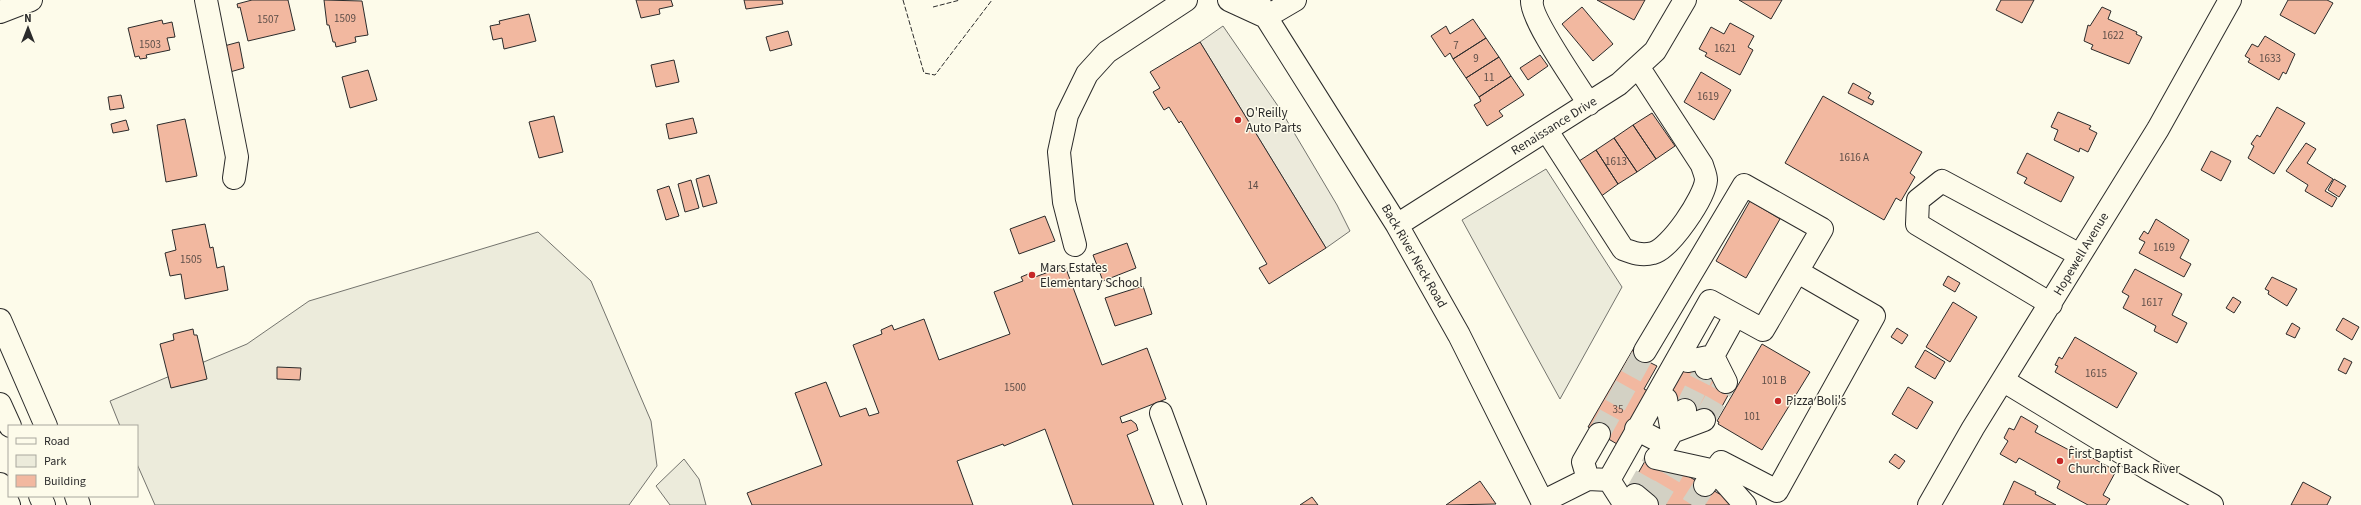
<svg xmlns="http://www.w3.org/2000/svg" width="2361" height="505" font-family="'Source Sans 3',sans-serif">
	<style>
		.green { fill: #ecebdb; stroke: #74746e }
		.parking { fill: #eceadb; stroke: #74746e }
		.building { fill: #f2b8a0; stroke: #2b2b2b }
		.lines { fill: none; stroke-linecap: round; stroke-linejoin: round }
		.minor-tunnel { stroke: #d3d1c4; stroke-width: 22; stroke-dasharray: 22 11; stroke-linecap: butt }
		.minor-casing { stroke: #2b2b2b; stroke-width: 24 }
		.major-casing { stroke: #2b2b2b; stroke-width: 24 }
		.minor { stroke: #fdfbea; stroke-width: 22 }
		.major { stroke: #fdfbea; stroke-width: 22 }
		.fence { stroke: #2b2b2b; stroke-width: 1; stroke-dasharray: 5 2; stroke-linecap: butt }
		.poi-dot { fill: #c62828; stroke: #fdfbea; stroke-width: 1.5 }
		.labels { text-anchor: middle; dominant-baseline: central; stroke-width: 3; stroke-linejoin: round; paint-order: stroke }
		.number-label { font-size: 11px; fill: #5d4e48 }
		.poi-label { font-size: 13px; fill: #2b2b2b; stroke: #fdfbea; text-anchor: start }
		.street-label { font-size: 13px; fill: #2b2b2b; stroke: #fdfbea }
	</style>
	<rect width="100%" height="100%" fill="#fdfbea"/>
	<path class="green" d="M 1546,169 L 1622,287 L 1560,399 L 1462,220 Z
		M 538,232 L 591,281 L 651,421 L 657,466 L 629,505 L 155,505 L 137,464 L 137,426 L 120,426 L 110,401 L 247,344 L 309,301 Z
		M 684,459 L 699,479 L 706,505 L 670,505 L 656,486 Z"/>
	<path class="parking" d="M 1223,26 L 1280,109 L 1337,205 L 1350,231 L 1326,248 L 1200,42 Z"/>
	<path class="building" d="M 252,0 L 288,0 L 295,30 L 248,41 L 240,7 L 238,8 L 237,4 Z
		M 324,0 L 362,1 L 368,35 L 355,37 L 356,42 L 336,47 L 335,42 L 333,42 L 329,25 L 327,25 Z
		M 636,0 L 671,0 L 673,6 L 659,9 L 660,14 L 641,18 Z
		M 744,0 L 782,0 L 783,4 L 746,9 Z
		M 1597,0 L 1645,0 L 1634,20 Z
		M 1739,0 L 1782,0 L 1771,19 Z
		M 2001,0 L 2034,0 L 2022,23 L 1996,10 Z
		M 2288,0 L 2327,0 L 2333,3 L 2315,34 L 2280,15 Z
		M 1582,7 L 1613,44 L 1593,61 L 1562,24 Z
		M 2102,7 L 2111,11 L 2108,19 L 2137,32 L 2136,34 L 2142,37 L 2129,64 L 2091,49 L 2093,45 L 2084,41 L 2088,25 L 2090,26 Z
		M 529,14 L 536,41 L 504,49 L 502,38 L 493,40 L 490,26 L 500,24 L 499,21 Z
		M 1473,19 L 1486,38 L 1453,59 L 1450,53 L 1445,57 L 1431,36 L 1446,26 L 1450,34 Z
		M 162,20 L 163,24 L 172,22 L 175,37 L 167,38 L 170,50 L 146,55 L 147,58 L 140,59 L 139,56 L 135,57 L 128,28 Z
		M 1730,23 L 1754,36 L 1748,47 L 1753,50 L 1740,75 L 1705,56 L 1707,53 L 1699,49 L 1711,27 L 1724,34 Z
		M 788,31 L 792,45 L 770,51 L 766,37 Z
		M 2265,36 L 2295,54 L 2286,74 L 2283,72 L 2279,80 L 2248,62 L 2250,59 L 2245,56 L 2252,44 L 2258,47 Z
		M 1486,38 L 1499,57 L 1466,78 L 1453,59 Z
		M 239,42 L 244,68 L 230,72 L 224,46 Z
		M 1200,42 L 1326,248 L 1269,284 L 1259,268 L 1267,264 L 1181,121 L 1179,123 L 1169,107 L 1164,110 L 1153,92 L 1160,88 L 1150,72 Z
		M 1540,55 L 1548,66 L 1528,80 L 1520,68 Z
		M 1499,57 L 1511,76 L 1479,97 L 1466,78 Z
		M 674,60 L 679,82 L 656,87 L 651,65 Z
		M 368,70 L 377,100 L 350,108 L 342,77 Z
		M 1701,72 L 1731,90 L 1714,120 L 1684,102 Z
		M 1511,76 L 1524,95 L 1499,111 L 1503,116 L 1487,126 L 1474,105 L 1481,101 L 1479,97 Z
		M 1853,83 L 1871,93 L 1868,98 L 1874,101 L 1872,105 L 1848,93 Z
		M 121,95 L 124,108 L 110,110 L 108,97 Z
		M 1823,96 L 1922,152 L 1910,173 L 1915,177 L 1901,201 L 1896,198 L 1884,220 L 1785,163 Z
		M 2277,107 L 2305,123 L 2274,174 L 2248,158 L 2254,146 L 2251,144 L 2257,135 L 2260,137 Z
		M 2058,112 L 2091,126 L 2089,129 L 2097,133 L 2088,152 L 2080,148 L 2079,152 L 2054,140 L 2058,130 L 2051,127 Z
		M 1652,113 L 1675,146 L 1656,159 L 1633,125 Z
		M 554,116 L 563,152 L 539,158 L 529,122 Z
		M 693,118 L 697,133 L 669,139 L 666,124 Z
		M 185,119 L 197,176 L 166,182 L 157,125 Z
		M 126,120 L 129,130 L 113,133 L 111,124 Z
		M 1633,125 L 1656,159 L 1637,172 L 1614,138 Z
		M 1614,138 L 1637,172 L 1618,184 L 1596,150 Z
		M 2306,143 L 2316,149 L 2307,163 L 2333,179 L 2325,191 L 2337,198 L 2332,207 L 2305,191 L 2308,185 L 2286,171 Z
		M 1596,150 L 1618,184 L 1600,197 L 1576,163 Z
		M 2211,151 L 2231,161 L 2221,181 L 2201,170 Z
		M 2027,153 L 2074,177 L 2061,202 L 2024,183 L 2027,178 L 2017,173 Z
		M 709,175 L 717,203 L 703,207 L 696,179 Z
		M 2334,179 L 2346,186 L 2339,197 L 2328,190 Z
		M 691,180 L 699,208 L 685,212 L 678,184 Z
		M 669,186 L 679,216 L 666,220 L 657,190 Z
		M 1750,201 L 1780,219 L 1746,278 L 1716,261 Z
		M 1045,216 L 1055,241 L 1019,254 L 1010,229 Z
		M 2156,219 L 2189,240 L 2180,258 L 2191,264 L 2184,277 L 2139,253 L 2145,242 L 2139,239 L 2144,231 L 2148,234 Z
		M 205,224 L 210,248 L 213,247 L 217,268 L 224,266 L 228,290 L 185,299 L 181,274 L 170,276 L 165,253 L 176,250 L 172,230 Z
		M 1127,243 L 1136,268 L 1103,281 L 1093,255 Z
		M 1065,266 L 1102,365 L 1147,348 L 1166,399 L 1120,417 L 1122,423 L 1131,420 L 1136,424 L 1138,430 L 1127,435 L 1154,505 L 1073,505 L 1045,429 L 1004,446 L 1003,444 L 957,461 L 973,505 L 752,505 L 747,493 L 822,465 L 795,393 L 826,382 L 840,417 L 866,408 L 869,416 L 879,413 L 853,345 L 882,334 L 881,330 L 892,325 L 894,330 L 924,319 L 939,360 L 1010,334 L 994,292 L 1023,281 L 1021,277 L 1033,272 L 1035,277 Z
		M 2135,269 L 2182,294 L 2172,315 L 2187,323 L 2177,343 L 2154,331 L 2156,326 L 2123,308 L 2129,296 L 2122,292 Z
		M 1948,276 L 1960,283 L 1955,292 L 1943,285 Z
		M 2272,277 L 2297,289 L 2287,306 L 2268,294 L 2269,291 L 2265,289 Z
		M 1143,286 L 1152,314 L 1115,326 L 1105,298 Z
		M 2233,297 L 2241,302 L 2234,313 L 2226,308 Z
		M 1953,302 L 1977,317 L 1950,362 L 1926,347 Z
		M 2343,318 L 2359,327 L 2352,340 L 2336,330 Z
		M 2292,323 L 2300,328 L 2295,338 L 2286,334 Z
		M 1897,328 L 1908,335 L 1902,344 L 1891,337 Z
		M 193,329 L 194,335 L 197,335 L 207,379 L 171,388 L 160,344 L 174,340 L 173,334 Z
		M 2075,337 L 2137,373 L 2117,408 L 2055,372 L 2058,366 L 2055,365 L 2059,357 L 2062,359 Z
		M 1762,344 L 1810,372 L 1762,450 L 1718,424 L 1719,422 L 1717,421 Z
		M 1635,346 L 1652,355 L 1649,362 L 1657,366 L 1644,389 L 1648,391 L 1617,444 L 1588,427 Z
		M 1925,350 L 1945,362 L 1935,379 L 1915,367 Z
		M 2344,358 L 2352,362 L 2346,374 L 2338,370 Z
		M 1688,361 L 1733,386 L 1712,425 L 1662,397 Z
		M 277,367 L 301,368 L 300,380 L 277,379 Z
		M 1908,387 L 1933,402 L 1917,429 L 1892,414 Z
		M 2021,416 L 2038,426 L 2035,432 L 2069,450 L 2071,446 L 2116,471 L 2103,495 L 2110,499 L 2106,505 L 2088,505 L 2057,488 L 2060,481 L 2019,458 L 2016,463 L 2000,454 L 2008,441 L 2004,438 L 2009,428 L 2014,430 Z
		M 1649,454 L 1739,505 L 1653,505 L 1628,491 Z
		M 1895,454 L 1905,461 L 1899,469 L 1889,462 Z
		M 1480,481 L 1496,504 L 1446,505 Z
		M 2014,481 L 2036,492 L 2035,494 L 2056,505 L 2003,505 Z
		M 2303,482 L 2331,497 L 2327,505 L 2291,505 Z
		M 1312,497 L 1318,505 L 1300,505 Z"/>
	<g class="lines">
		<path class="minor-tunnel" d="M 1685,410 L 1705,370
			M 1704,420 L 1726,382
			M 1599,434 L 1645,351
			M 1635,495 L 1656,458
			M 1653,505 L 1675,468
			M 1692,505 L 1705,485"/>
		<g class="minor-casing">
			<path id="minor" d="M 206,0 L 237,157 L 234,178
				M 1229,0 L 1266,17
				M 1258,0 L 1266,17 L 1397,225 L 1459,335 L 1544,505
				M 1532,0 C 1529,17 1578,86 1589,104
				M 1266,17 L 1295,0
				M 1547,131 L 1623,249 C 1633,253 1642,256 1653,253 C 1670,249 1705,197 1706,180 C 1706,175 1703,169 1702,165 L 1639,68
				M 1397,225 L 1619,84 L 1655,51 L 1685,0
				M 1075,245 L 1064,202 L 1059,152 L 1067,115 L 1087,74 L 1107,52 L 1186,0
				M 2051,304 L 1917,224 L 1918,200 L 1942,181 L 2080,255
				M 1688,361 L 1713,356 L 1735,316
				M 1706,368 L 1713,356 L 1726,382
				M 2004,381 L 2150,470 L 2212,505
				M 1666,399 L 1672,432 L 1704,420
				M 1161,413 L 1195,505
				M 1636,429 L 1665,444 L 1685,410
				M 1656,458 L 1715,471 L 1745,505
				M 1588,479 L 1583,462 L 1599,434
				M 1609,480 L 1710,301 L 1763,330 L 1822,229 L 1744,185 L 1645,351
				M 1705,485 L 1721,462 L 1777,491 L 1874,316 L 1798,272
				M 1635,495 L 1647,505
				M 1542,502 L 1588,479 L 1609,480 L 1625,505
				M 1929,505 L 1973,428 L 2158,129 L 2230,0"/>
		</g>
		<g class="major-casing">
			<path id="major" d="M 0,12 L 31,0
				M 0,320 L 46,426
				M 0,404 L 10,426
				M 0,484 L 9,505
				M 40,496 L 44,505
				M 76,496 L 79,505"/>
		</g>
		<use href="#minor" class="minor"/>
		<use href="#major" class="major"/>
		<path class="fence" d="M 903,0 L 924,73 L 935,75 L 992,0
			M 933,7 L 960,0"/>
	</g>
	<g class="poi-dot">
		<circle cx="1238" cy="120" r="4"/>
		<circle cx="1032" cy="275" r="4"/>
		<circle cx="1778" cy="401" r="4"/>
		<circle cx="2060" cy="461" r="4"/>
	</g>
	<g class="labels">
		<g class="number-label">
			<text x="345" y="18">1509</text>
			<text x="268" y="19">1507</text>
			<text x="2113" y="35">1622</text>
			<text x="150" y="44">1503</text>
			<text x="1456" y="45">7</text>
			<text x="1725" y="48">1621</text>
			<text x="1476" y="58">9</text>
			<text x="2270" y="58">1633</text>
			<text x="1489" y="77">11</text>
			<text x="1708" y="96">1619</text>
			<text x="1854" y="157">1616 A</text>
			<text x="1616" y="161">1613</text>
			<text x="1253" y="185">14</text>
			<text x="2164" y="247">1619</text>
			<text x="191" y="259">1505</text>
			<text x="2152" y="302">1617</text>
			<text x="2096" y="373">1615</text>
			<text x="1774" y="380">101 B</text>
			<text x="1015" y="387">1500</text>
			<text x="1618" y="409">35</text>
			<text x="1752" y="416">101</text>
		</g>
		<g class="poi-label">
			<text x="1246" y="113">O'Reilly<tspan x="1246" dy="15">Auto Parts</tspan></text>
			<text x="1040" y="268">Mars Estates<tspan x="1040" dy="15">Elementary School</tspan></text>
			<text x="1786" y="401">Pizza Boli's</text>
			<text x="2068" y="454">First Baptist<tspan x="2068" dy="15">Church of Back River</tspan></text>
		</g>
		<g class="street-label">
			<text transform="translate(1554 126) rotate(-32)">Renaissance Drive</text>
			<text transform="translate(2081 254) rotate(-59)">Hopewell Avenue</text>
			<text transform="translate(1414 256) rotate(60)">Back River Neck Road</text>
		</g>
	</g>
	<rect x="8" y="425" width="130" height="72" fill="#fdfbea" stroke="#a9a89e"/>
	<rect x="16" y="438" width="20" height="6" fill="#fdfbea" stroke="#a9a89e"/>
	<text x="44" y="445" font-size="12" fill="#2b2b2b">Road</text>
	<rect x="16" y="455" width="20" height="12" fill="#ecebdb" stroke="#a9a89e"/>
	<text x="44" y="465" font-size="12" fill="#2b2b2b">Park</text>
	<rect x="16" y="475" width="20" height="12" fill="#f2b8a0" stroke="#a9a89e"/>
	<text x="44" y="485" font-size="12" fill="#2b2b2b">Building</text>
	<g transform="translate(28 28)" stroke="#fdfbea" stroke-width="3" paint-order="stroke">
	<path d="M0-3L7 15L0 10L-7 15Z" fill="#2b2b2b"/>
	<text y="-6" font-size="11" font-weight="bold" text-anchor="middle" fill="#2b2b2b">N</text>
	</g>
</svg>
